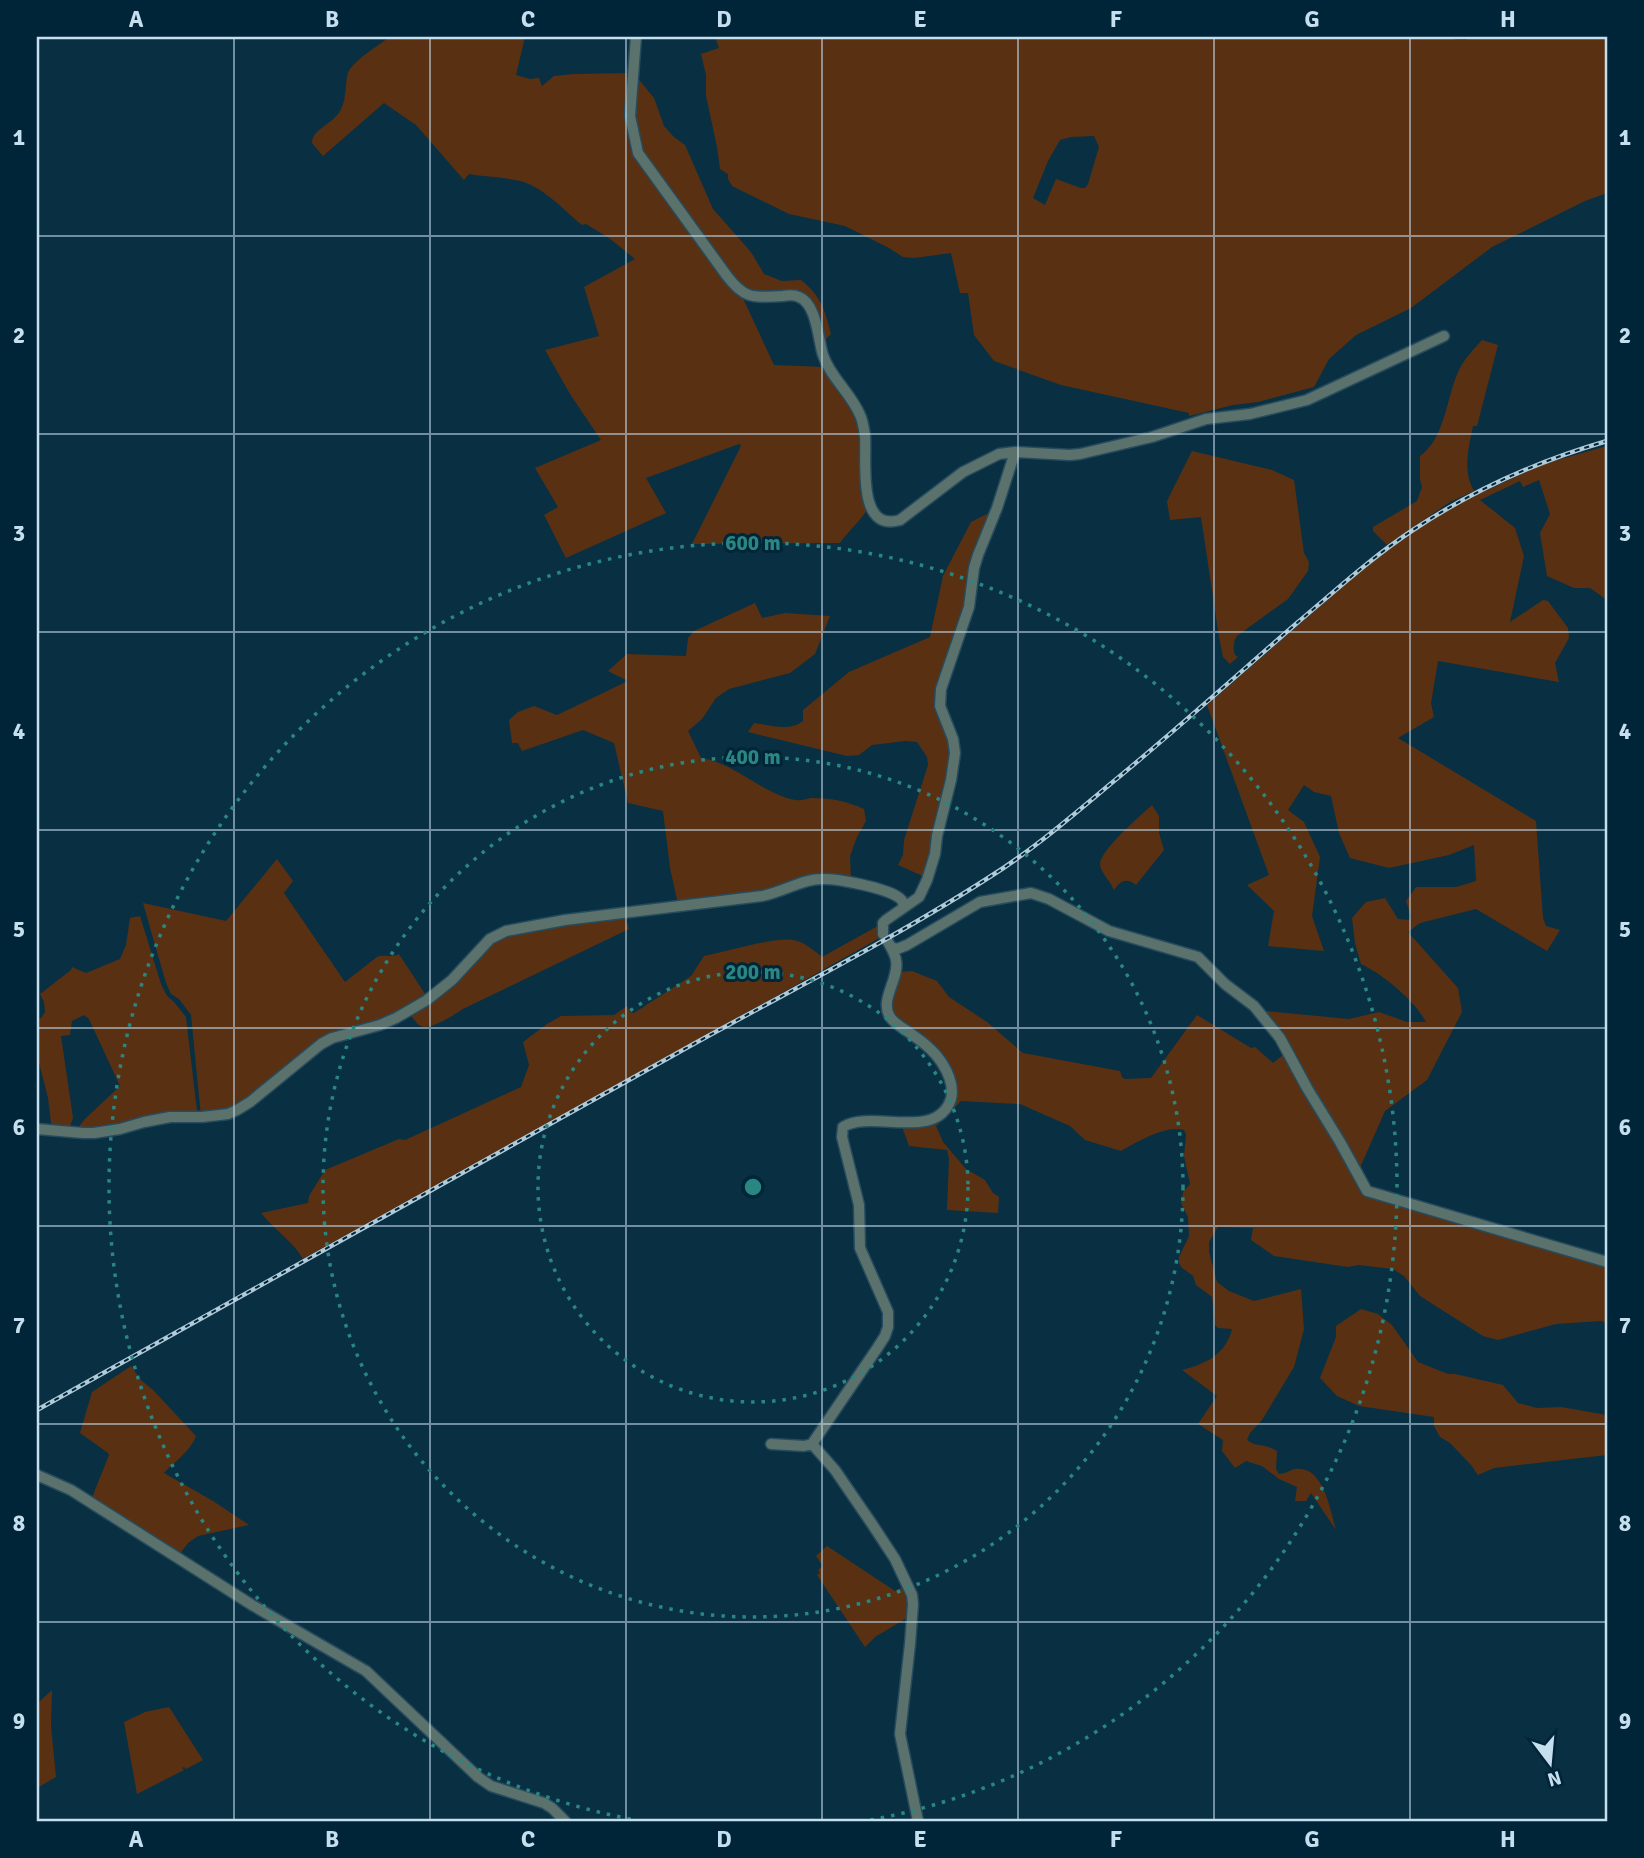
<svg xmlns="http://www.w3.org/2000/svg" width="1644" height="1858" font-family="Signika,sans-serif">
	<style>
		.green { fill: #593112; fill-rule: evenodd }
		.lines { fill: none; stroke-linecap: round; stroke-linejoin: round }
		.minor-casing { stroke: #274b5e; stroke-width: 13 }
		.minor { stroke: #5a726b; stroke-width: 10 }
		.rail-casing { stroke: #afcad9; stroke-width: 4.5 }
		.rail { stroke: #002538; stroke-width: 2; stroke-dasharray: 5; stroke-linecap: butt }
		.grid { fill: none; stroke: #c6dfee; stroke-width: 2; stroke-opacity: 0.55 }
		.ring { fill: none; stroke: #2a8681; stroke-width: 3.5; stroke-dasharray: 3.5 7 }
		.centre { fill: #2a8681; stroke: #002538; stroke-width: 3.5 }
		.ring-label { font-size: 21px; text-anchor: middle; font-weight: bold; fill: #2a8681; stroke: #002538; stroke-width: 6; stroke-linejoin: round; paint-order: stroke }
		.neatline { fill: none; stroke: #c6dfee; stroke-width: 2.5 }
		.grid-label { font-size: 23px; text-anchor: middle; font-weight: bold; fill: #c6dfee }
	</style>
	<rect width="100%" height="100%" fill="#092f42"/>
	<path class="green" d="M 389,37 L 525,37 L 516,75 L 530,79 L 539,78 L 542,86 L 554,76 L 574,74 L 632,73 L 636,153 L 741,294 L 774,365 L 825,367 L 860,420 L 869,506 C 862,520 849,530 840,543 L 692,544 L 740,448 L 741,445 L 739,444 L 646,478 L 666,513 L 566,558 L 544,515 L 558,507 L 535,468 L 601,440 L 570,394 L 545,350 L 599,336 L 584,287 L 635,259 L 609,238 L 586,224 L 582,225 C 564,210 546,190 524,182 C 507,177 486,177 469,174 L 464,180 L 416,125 L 384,103 L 323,156 L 312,143 C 312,129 332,125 340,111 C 348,99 344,77 350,69 C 360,56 377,47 389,37 Z
		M 715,37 L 1451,37 L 1456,40 L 1466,40 L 1471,37 L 1607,37 L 1607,193 L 1585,201 L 1492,247 L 1411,308 L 1356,335 L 1329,359 L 1314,387 L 1258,402 L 1233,405 L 1189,416 L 1189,413 L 1061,385 L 994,361 L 974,335 L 968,293 L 960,293 L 951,253 L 914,258 L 903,257 L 889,248 L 845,226 L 789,214 L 732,186 L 728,179 L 728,174 L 720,169 L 717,147 L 706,96 L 706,75 L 701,54 L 719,48 ZM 1094,136 L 1099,147 L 1088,184 L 1085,188 L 1081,188 L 1056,179 L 1045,205 L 1033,198 L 1048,161 L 1060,140 L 1071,137 Z
		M 636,76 L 654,98 L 664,126 L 674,137 L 685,145 L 713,209 L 751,252 L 764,274 L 782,281 L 801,280 C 821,296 825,310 831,334 L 823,342 L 806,299 L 743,291 L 646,164 L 633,124 Z
		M 1482,340 L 1498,345 L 1477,426 L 1473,426 C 1469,447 1462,470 1474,491 L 1450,502 L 1387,545 L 1373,531 L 1373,527 L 1417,501 L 1422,487 L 1420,479 L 1420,456 C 1447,437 1446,393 1461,366 C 1466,357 1475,348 1482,340 Z
		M 1607,446 L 1607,600 L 1590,588 L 1574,588 L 1547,576 L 1540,533 L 1550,514 L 1539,480 L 1523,487 L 1520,481 L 1480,500 L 1515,528 L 1524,556 L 1510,622 L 1543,600 L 1548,601 L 1568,628 L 1569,638 L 1555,663 L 1559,682 L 1438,661 L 1431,703 L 1434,717 L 1398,738 L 1536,821 L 1543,918 L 1546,926 L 1560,930 L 1547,951 L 1476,909 L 1420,923 L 1408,932 L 1458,988 L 1462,1012 L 1427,1080 L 1385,1111 L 1359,1170 L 1286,1038 L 1265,1011 L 1349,1019 L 1379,1012 L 1407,1022 L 1426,1022 C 1414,1000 1384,975 1361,964 L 1355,943 L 1352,918 L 1366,902 L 1385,898 L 1398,919 L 1410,920 L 1411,916 L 1406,901 L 1416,887 L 1456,887 L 1476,881 L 1474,845 L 1449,855 L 1389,868 L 1350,858 L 1339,833 L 1331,796 L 1314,792 L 1304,785 L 1288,810 L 1304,822 L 1320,857 L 1312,916 L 1324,951 L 1268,946 L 1274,911 L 1247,885 L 1269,875 L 1207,705 L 1381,553 L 1453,506 L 1543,464 Z
		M 1192,451 L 1272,470 L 1294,480 L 1304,553 L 1309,562 L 1308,571 L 1288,599 L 1237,636 C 1233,641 1233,649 1235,655 L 1238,657 L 1230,664 L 1223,657 L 1219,637 L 1201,517 L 1170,520 L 1167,501 Z
		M 993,511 L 964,619 L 937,697 L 954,750 L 927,878 L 898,865 L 903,855 L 904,840 L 928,765 L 927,757 L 917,742 L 905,741 L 872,745 L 859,755 L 847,756 L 748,732 L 754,723 C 771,725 789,732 803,721 L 803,710 L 849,672 L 930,637 L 943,576 L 971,522 Z
		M 755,603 L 762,618 L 785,613 L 830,616 L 815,654 L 790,673 L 729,689 L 716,698 L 702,719 L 688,731 L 701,758 C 735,763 761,793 795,800 C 801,801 805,799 811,798 C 830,798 847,801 864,809 L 866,821 L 857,837 L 850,856 L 851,880 L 782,887 L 678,904 L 670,868 L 663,811 L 628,803 L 614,743 L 583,730 L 522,751 L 518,743 L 512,743 L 509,720 L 518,712 L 534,706 L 557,715 L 628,681 L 608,671 L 627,654 L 686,656 L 688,638 L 694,631 Z
		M 1152,805 L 1159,816 L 1159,833 L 1164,850 L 1136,885 C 1127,878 1121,880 1114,890 C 1111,882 1101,873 1100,865 C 1099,851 1141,815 1152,805 Z
		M 277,859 L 293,881 L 284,893 L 345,982 L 377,957 C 385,954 392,958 399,954 L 427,997 L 386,1020 L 326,1038 L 235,1111 L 201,1116 L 191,1015 L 179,999 L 171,994 L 166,983 L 143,903 L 226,921 Z
		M 625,915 L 629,929 L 463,1009 C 455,1014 430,1031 421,1026 C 417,1025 413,1017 409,1014 L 496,936 L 527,929 Z
		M 140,916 L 161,984 L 167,996 L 174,1002 L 186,1017 L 197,1111 L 115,1129 L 81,1131 L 80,1125 L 85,1119 L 120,1086 L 89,1019 L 84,1015 L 72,1021 L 70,1035 L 61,1036 L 73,1118 L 68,1131 L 52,1130 L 48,1098 L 37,1055 L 37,1019 L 41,1018 L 45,1012 L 44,1002 L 40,994 L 71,970 L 72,967 L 86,973 L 120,959 L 126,945 L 130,918 Z
		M 882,922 L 883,936 L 606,1092 L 303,1259 C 293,1241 274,1230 261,1213 L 308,1203 L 309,1196 L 325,1170 L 399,1139 L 405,1140 L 521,1087 L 529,1065 L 523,1042 L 547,1024 L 561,1016 L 614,1015 L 627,1006 L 630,1012 L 634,1013 L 691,976 L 704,956 C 726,952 773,937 793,940 C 803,941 815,951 822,957 L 876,927 Z
		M 912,971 L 937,981 L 949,997 L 987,1022 L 1023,1053 L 1120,1071 L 1122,1077 L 1125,1079 L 1151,1078 L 1197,1015 L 1251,1048 L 1255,1047 L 1273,1063 L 1288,1051 L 1359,1186 L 1607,1265 L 1607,1323 L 1601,1321 L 1556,1324 L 1498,1340 L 1483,1336 L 1420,1296 L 1404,1276 L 1393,1269 L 1358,1265 L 1348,1267 L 1274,1256 L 1251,1240 L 1253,1228 L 1218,1227 L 1209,1242 L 1209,1252 L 1217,1282 L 1229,1291 L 1254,1301 L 1301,1289 L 1304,1329 L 1294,1367 L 1262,1420 L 1250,1433 L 1247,1440 C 1255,1447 1268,1444 1277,1451 L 1276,1469 L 1279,1474 C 1286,1474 1289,1470 1295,1469 C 1324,1465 1330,1510 1336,1530 L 1311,1493 L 1306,1501 L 1295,1501 L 1297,1487 L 1279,1479 L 1262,1466 L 1246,1461 L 1235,1468 L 1222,1451 L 1223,1440 L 1198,1424 L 1217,1396 L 1182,1370 C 1206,1364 1226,1354 1232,1329 L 1218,1328 L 1215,1325 L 1212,1297 L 1196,1285 L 1193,1276 L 1181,1267 L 1179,1263 L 1179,1257 L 1189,1236 L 1188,1217 L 1181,1203 L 1183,1192 L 1190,1184 L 1184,1156 L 1186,1135 L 1184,1130 C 1166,1125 1137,1142 1121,1151 L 1085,1140 L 1070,1126 L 1020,1104 L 961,1101 L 936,1126 L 943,1142 L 966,1169 L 985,1180 L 993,1193 L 999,1197 L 998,1213 L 947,1210 L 949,1159 L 947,1150 L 909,1146 L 901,1124 L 938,1120 L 954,1097 L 938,1054 L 892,1017 L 889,1004 L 900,972 Z
		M 1361,1309 L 1378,1314 L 1392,1325 L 1418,1362 L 1448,1374 L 1455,1374 L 1503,1385 L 1518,1403 L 1537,1408 L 1561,1407 L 1607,1415 L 1607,1455 L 1494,1468 L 1478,1475 L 1471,1465 L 1450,1443 L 1440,1437 L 1434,1426 L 1434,1417 L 1359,1406 L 1337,1396 L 1320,1378 L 1336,1337 L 1336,1326 Z
		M 131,1366 L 141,1380 L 153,1390 L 196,1436 C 190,1452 175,1461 164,1473 L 213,1501 L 249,1525 L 198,1536 L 188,1543 L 179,1555 L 91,1500 L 109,1455 L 108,1453 L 80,1433 L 92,1392 Z
		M 827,1546 L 895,1591 L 905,1586 L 909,1606 L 907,1618 L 875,1637 L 865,1647 L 817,1575 L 820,1573 L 818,1570 L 823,1566 L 816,1556 Z
		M 52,1690 L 51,1726 L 56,1777 L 37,1788 L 37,1707 L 40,1701 Z
		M 169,1707 L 203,1760 L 186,1769 L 184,1767 L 182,1768 L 184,1770 L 137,1794 L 124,1722 L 145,1712 Z"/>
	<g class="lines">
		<g class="minor-casing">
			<path id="minor" d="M 636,37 L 630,116 L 638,153 L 727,276 C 746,301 755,297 783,296 C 789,295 795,295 799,297 C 817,304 818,340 823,355 C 830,377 851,393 860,415 C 863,421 864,429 865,436 C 867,459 856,533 900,520 L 963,472 L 999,454 L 1015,452 L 1070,455 L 1080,454 L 1152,437 L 1206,419 L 1250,414 L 1307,400 L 1444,336
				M 883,934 L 883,923 L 886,920 L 919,897 L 927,880 L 935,854 L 937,836 L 951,780 L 955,753 L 953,739 L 940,706 L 941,689 L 969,607 L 974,568 L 978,555 L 997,508 L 1015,452
				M 887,940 C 890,946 895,953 896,960 C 900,978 879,1000 890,1017 C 894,1023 901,1027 907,1031 C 920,1040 933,1049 942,1063 C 949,1074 954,1087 951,1099 C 937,1142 872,1109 843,1127 L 842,1137 L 859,1205 L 860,1248 L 888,1312 L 888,1327 L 885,1336 L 878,1347 L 812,1444 L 835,1470 L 872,1524 L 895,1559 L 912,1595 L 913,1604 L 910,1644 L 900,1734 L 918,1821
				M 891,947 L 897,949 L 907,945 L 980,902 L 1031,893 L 1049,899 L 1109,931 L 1198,957 L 1225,984 L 1254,1006 L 1280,1038 L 1307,1088 L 1340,1142 L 1367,1191 L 1607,1262
				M 37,1129 L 83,1133 L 94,1133 L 120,1129 L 144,1122 L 170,1117 L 202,1117 L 228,1114 L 237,1110 L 250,1102 L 321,1044 L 332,1038 L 380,1025 L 396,1018 L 427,1000 L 452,980 L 490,939 L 506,931 L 565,920 L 762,896 C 782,892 803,879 821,879 C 837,878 885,888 898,897 C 903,900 902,901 904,906
				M 771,1444 L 804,1446 L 812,1444
				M 37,1475 L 71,1490 L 252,1605 L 366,1671 L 478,1777 L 491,1786 L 544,1803 L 552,1808 L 565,1821"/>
		</g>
		<use href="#minor" class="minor"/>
		<g class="rail-casing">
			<path id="rail" d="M 37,1410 C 248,1292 460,1174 672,1056 C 777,997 887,943 988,878 C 1033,850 1073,815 1114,781 C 1176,730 1236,676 1297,623 C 1335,591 1372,557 1413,530 C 1473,490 1538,461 1607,441"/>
		</g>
		<use href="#rail" class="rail"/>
	</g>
	<path class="grid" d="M 234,37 L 234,1821M 430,37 L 430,1821M 626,37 L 626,1821M 822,37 L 822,1821M 1018,37 L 1018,1821M 1214,37 L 1214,1821M 1410,37 L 1410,1821M 37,236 L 1607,236M 37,434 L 1607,434M 37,632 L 1607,632M 37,830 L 1607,830M 37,1028 L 1607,1028M 37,1226 L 1607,1226M 37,1424 L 1607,1424M 37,1622 L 1607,1622"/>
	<g class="ring">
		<circle cx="753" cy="1187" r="215"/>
		<circle cx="753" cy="1187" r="430"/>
		<path d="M641 1821A644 644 0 1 1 865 1821"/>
	</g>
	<circle cx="753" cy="1187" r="10" class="centre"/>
	<g class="ring-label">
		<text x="753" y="550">600 m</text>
		<text x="753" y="764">400 m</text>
		<text x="753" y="979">200 m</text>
	</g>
	<rect width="1644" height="1858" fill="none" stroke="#002538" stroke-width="77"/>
	<g transform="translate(1550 1763) rotate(164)" stroke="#002538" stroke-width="5" paint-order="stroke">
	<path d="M0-5L12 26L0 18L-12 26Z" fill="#c6dfee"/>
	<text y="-10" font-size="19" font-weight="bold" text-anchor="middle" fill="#c6dfee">N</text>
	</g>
	<rect x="38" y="38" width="1568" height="1782" class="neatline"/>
	<g class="grid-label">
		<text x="136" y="27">A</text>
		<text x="332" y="27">B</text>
		<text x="528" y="27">C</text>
		<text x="724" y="27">D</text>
		<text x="920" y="27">E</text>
		<text x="1116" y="27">F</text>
		<text x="1312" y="27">G</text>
		<text x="1508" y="27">H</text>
		<text x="19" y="145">1</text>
		<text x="1625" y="145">1</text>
		<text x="19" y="343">2</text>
		<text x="1625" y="343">2</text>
		<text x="19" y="541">3</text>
		<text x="1625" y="541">3</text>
		<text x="19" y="739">4</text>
		<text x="1625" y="739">4</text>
		<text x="19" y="937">5</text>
		<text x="1625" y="937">5</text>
		<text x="19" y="1135">6</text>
		<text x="1625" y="1135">6</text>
		<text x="19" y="1333">7</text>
		<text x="1625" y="1333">7</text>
		<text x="19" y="1531">8</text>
		<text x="1625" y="1531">8</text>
		<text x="19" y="1729">9</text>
		<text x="1625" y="1729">9</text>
		<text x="136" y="1847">A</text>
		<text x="332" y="1847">B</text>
		<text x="528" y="1847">C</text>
		<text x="724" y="1847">D</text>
		<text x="920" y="1847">E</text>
		<text x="1116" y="1847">F</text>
		<text x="1312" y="1847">G</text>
		<text x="1508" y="1847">H</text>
	</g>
</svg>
